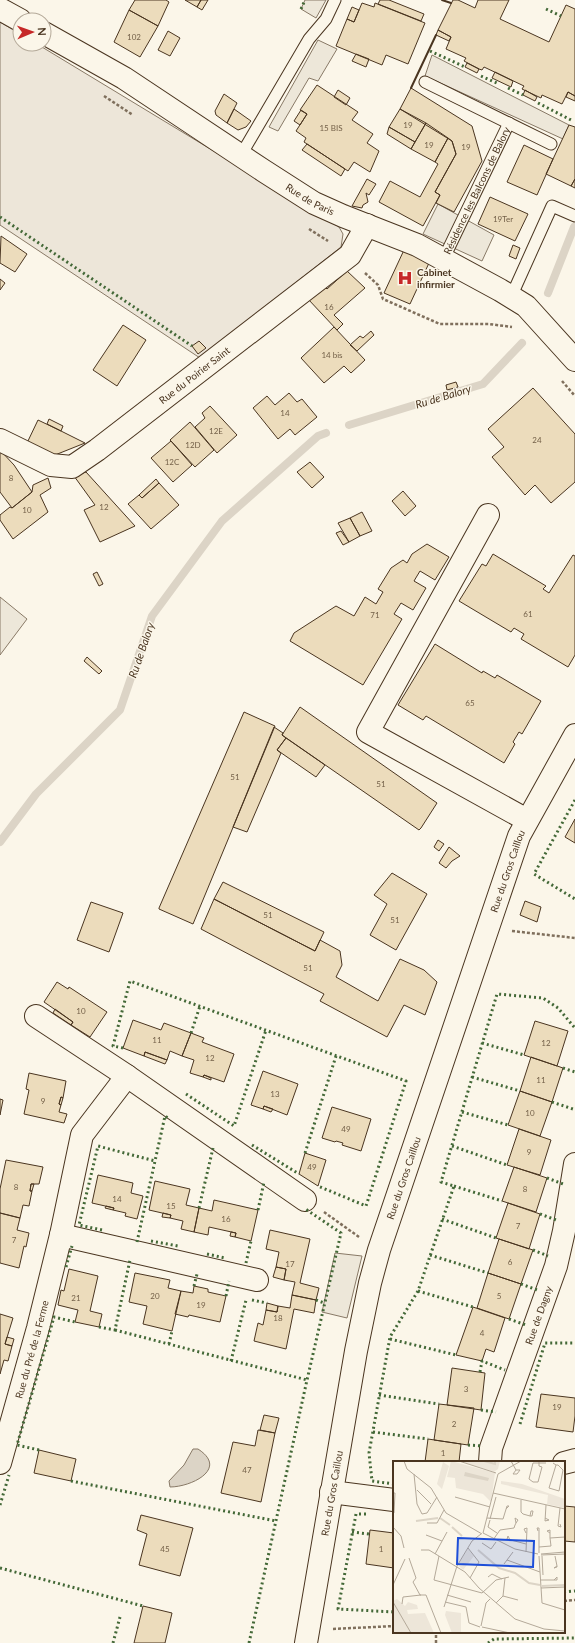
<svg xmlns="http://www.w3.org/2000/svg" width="575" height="1643" font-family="Lato,sans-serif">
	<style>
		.green { fill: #ede6d9; stroke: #887966 }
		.parking { fill: #ede7d9; stroke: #887966 }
		.water { fill: #dcd4c6; stroke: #887966 }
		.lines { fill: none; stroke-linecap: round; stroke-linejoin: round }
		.stream { stroke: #dcd4c6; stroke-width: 8 }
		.building { fill: #ecdcbc; stroke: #4a3520 }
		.service-casing { stroke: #4a3520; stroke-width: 13 }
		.minor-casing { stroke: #4a3520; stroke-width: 24 }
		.path { stroke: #7f6f5c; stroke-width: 2.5; stroke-dasharray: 3 2; stroke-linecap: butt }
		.service { stroke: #fbf6e9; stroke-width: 11 }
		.minor { stroke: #fbf6e9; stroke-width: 22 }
		.hedge { stroke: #436837; stroke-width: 3; stroke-dasharray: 2 3; stroke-linecap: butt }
		.wall { stroke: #4a3520; stroke-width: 2 }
		.labels { text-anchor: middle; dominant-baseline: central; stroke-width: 3; stroke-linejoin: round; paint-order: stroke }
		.number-label { font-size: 8px; fill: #725f47 }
		.street-label { font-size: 10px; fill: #4a3520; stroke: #fbf6e9 }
		.poi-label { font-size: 10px; font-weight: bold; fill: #4a3520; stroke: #fbf6e9; text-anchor: start }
		.water-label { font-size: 11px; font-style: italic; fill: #4a3520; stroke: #fbf6e9 }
		.inset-river { fill: none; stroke: #dcd4c6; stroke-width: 2 }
		.inset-road { fill: none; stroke: #b4a999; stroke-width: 1 }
		.view { fill: #1d4ed8; fill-opacity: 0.15; stroke: #1d4ed8; stroke-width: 2 }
		.inset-edge { fill: none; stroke: #4a3520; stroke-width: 2 }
	</style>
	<rect width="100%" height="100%" fill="#fbf6e9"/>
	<path class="green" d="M 0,22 L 20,34 L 20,44 L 37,44 L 339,227 L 343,234 L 341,247 L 200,358 L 0,225 Z"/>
	<path class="parking" d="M 305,0 L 326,0 L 316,18 L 301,9 Z
		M 318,40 L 337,49 L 318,81 L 309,78 L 278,131 L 269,127 Z
		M 432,55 L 569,125 L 563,139 L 425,76 Z
		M 438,204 L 494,235 L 482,261 L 423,234 Z
		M 0,597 L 27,619 L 0,655 Z
		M 335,1253 L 362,1256 L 347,1318 L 322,1312 Z"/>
	<path class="water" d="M 193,1449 L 198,1449 C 229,1469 191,1487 170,1487 L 169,1481 L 184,1465 Z"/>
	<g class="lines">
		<path class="stream" d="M 548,293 L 574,227
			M 349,425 L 483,384 L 522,343
			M 0,842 L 36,794 L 120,710 L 152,616 L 222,521 L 318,436 L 326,433"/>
	</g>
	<path class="building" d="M 135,0 L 166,0 L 169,2 L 158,26 L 129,10 Z
		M 185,0 L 201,0 L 197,7 Z
		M 201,0 L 208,0 L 202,10 L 197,7 Z
		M 380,0 L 389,0 L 424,14 L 421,21 L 378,4 Z
		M 453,0 L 458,0 L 475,8 L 478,0 L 509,0 L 500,19 L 549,42 L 566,5 L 575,9 L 575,96 L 568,92 L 562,104 L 542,95 L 541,98 L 522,89 L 524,86 L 484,67 L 482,70 L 479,69 L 464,61 L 466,58 L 446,49 L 451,37 L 438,30 Z
		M 362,3 L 374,7 L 375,3 L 425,23 L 408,64 L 386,55 L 382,65 L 336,46 L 347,19 L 354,22 Z
		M 352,7 L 359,10 L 354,22 L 347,19 Z
		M 129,10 L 158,26 L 140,57 L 114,42 Z
		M 438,30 L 451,37 L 449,41 L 436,35 Z
		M 168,31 L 180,38 L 170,56 L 158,50 Z
		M 356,54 L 369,59 L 366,67 L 352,61 Z
		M 467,63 L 479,69 L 477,73 L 465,67 Z
		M 495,72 L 513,81 L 511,87 L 492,78 Z
		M 317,85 L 358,112 L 352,120 L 373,134 L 367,143 L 379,151 L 370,172 L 354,162 L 348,171 L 304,142 L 306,138 L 296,131 L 307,114 L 300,110 Z
		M 411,88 L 472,126 L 482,161 L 454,212 L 436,203 L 440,195 L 435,192 L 456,154 L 452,141 L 400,109 Z
		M 338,90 L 350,98 L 346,105 L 334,97 Z
		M 525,90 L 537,97 L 535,101 L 523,95 Z
		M 568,92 L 575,96 L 575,101 L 566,97 Z
		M 224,94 L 237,103 L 227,123 L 216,115 L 215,111 Z
		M 234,109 L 251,121 L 246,127 L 238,130 L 227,123 Z
		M 400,109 L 426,123 L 415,142 L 389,127 Z
		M 301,110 L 307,114 L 300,125 L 294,121 Z
		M 426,123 L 448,138 L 435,162 L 411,149 Z
		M 569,125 L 575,127 L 575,179 L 571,186 L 546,174 Z
		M 389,127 L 415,142 L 411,149 L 387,134 Z
		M 448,138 L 452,141 L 456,154 L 435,192 L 440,195 L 423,226 L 379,202 L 390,181 L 420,197 L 438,164 L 435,162 Z
		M 307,144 L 345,169 L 341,176 L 302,150 Z
		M 524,145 L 553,159 L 537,195 L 507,182 Z
		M 367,179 L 376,184 L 369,195 L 366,193 L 368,202 L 363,205 L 362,208 L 352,206 Z
		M 575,179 L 575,188 L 571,186 Z
		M 490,197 L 528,214 L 515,241 L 478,224 Z
		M 1,236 L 27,254 L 15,272 L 0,263 Z
		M 513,245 L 520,248 L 516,259 L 509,256 Z
		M 404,250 L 429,263 L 410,304 L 384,293 Z
		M 347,271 L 365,288 L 334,315 L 343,324 L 337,330 L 308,299 L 324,286 L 327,289 Z
		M 0,279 L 5,283 L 0,290 Z
		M 123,325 L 146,340 L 117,386 L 93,370 Z
		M 334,327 L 365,360 L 351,373 L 344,366 L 324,383 L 301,358 Z
		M 371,331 L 374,335 L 357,351 L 350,345 L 360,336 L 363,338 Z
		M 199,341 L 206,348 L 198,354 L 192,346 Z
		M 456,382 L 458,387 L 447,390 L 446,385 Z
		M 533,388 L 575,434 L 575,482 L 551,503 L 535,485 L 525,495 L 492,457 L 504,447 L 488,429 Z
		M 289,393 L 297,402 L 302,399 L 317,417 L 295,435 L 290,429 L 278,439 L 253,408 L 267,396 L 275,405 Z
		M 210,406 L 237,435 L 217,453 L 195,427 L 205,418 L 202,413 Z
		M 49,419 L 63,426 L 61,431 L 47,424 Z
		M 38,420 L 61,431 L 85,443 L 55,455 L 27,443 Z
		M 190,422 L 214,450 L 195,467 L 170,440 Z
		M 171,441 L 192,465 L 173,482 L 151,458 Z
		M 0,450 L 14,465 L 32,492 L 12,508 L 0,492 Z
		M 310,462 L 324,477 L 312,488 L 297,472 Z
		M 86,472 L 135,526 L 100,542 L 84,510 L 95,505 L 74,476 Z
		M 48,478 L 51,488 L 40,495 L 48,512 L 13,539 L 0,520 L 0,515 L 10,507 L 12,508 L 32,492 L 33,485 Z
		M 156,479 L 159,483 L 142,498 L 139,495 Z
		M 159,483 L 179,505 L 151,529 L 128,504 L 139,495 L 142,498 Z
		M 403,491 L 416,506 L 405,516 L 392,501 Z
		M 362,512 L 372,531 L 360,536 L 350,518 Z
		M 350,518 L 360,536 L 349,542 L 338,523 Z
		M 341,531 L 349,542 L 343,545 L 336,533 Z
		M 427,544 L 449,557 L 435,580 L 420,571 L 414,581 L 426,588 L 413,610 L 401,603 L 394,614 L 402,619 L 363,685 L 290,641 L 294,633 L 336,606 L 354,616 L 365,597 L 376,604 L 383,592 L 378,589 L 391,568 L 403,560 L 407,563 L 412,554 Z
		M 493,554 L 546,586 L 543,589 L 549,593 L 573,555 L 575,556 L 575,655 L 568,667 L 521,639 L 524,634 L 514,628 L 511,632 L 459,601 L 482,564 L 486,566 Z
		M 97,572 L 103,584 L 99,586 L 93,574 Z
		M 435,644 L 482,673 L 483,671 L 495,678 L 497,675 L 541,701 L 522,734 L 519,732 L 513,742 L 515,744 L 504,763 L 426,716 L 423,720 L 398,705 Z
		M 87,657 L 102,671 L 99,674 L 84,661 Z
		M 300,707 L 437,803 L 421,828 L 419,830 L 282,735 Z
		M 244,712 L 275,726 L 193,924 L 159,909 L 159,908 Z
		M 274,727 L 283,733 L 282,735 L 286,738 L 277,750 L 281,753 L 247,832 L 233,827 Z
		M 286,738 L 325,765 L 316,777 L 277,750 Z
		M 575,819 L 575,843 L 565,837 Z
		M 438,840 L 444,844 L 439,851 L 434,847 Z
		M 449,847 L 460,856 L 452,861 L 446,868 L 439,863 Z
		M 392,873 L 427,894 L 396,950 L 370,935 L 387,904 L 374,895 Z
		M 223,882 L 324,932 L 315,951 L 214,899 Z
		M 214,899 L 315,951 L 320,940 L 340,951 L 342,965 L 336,977 L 378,1001 L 400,959 L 424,970 L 437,982 L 425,1015 L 404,1005 L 387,1037 L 320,1001 L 324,994 L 201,929 Z
		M 525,901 L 541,907 L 537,922 L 520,915 Z
		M 91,902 L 123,913 L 109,952 L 77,940 Z
		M 57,982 L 68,989 L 69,987 L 107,1012 L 90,1037 L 71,1025 L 73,1022 L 44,1002 Z
		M 55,1009 L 73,1022 L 71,1025 L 53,1013 Z
		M 133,1020 L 161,1030 L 164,1023 L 191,1033 L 182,1056 L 170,1051 L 167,1060 L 145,1052 L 144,1056 L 123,1048 Z
		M 535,1021 L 568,1031 L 557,1066 L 524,1055 Z
		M 191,1033 L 204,1038 L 202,1042 L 234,1054 L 224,1082 L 204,1075 L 203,1077 L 190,1073 L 194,1060 L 182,1056 Z
		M 145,1052 L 167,1060 L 165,1064 L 144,1056 Z
		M 531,1057 L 563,1068 L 552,1102 L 520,1091 Z
		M 263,1071 L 298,1084 L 287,1115 L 264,1106 L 263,1109 L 251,1105 Z
		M 29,1073 L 66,1081 L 63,1098 L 61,1097 L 59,1104 L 61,1105 L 59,1112 L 67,1114 L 64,1123 L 24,1114 L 29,1090 L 26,1089 Z
		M 204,1075 L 211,1078 L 211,1080 L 203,1077 Z
		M 520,1091 L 552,1102 L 540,1136 L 508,1125 Z
		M 61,1097 L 63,1098 L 61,1105 L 59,1104 Z
		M 0,1099 L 3,1100 L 0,1115 Z
		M 264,1106 L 273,1109 L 271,1112 L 263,1109 Z
		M 332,1107 L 371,1119 L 361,1151 L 342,1145 L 343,1143 L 336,1141 L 335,1142 L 322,1138 Z
		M 519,1129 L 551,1140 L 540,1175 L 507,1165 Z
		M 305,1153 L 326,1160 L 318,1186 L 299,1174 Z
		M 6,1160 L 43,1167 L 39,1184 L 31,1184 L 30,1191 L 32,1191 L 29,1206 L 23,1205 L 20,1218 L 0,1213 L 0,1189 Z
		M 514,1167 L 547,1178 L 536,1212 L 502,1201 Z
		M 98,1175 L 133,1183 L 131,1193 L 143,1196 L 137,1219 L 125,1216 L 126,1213 L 113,1210 L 114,1208 L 92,1203 Z
		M 155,1181 L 190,1189 L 186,1205 L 199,1208 L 194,1232 L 181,1229 L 183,1221 L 170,1218 L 171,1215 L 149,1210 Z
		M 31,1184 L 34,1184 L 32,1191 L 30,1191 Z
		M 214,1200 L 258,1210 L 251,1241 L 235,1237 L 236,1233 L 209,1227 L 208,1235 L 194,1232 L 199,1208 L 212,1211 Z
		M 508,1203 L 540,1214 L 529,1249 L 496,1238 Z
		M 106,1206 L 114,1208 L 113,1210 L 105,1208 Z
		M 0,1213 L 20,1218 L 17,1230 L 29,1233 L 26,1247 L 24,1246 L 19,1268 L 0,1263 Z
		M 163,1213 L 171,1215 L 170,1218 L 162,1217 Z
		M 270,1230 L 310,1239 L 300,1283 L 319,1288 L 316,1300 L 292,1295 L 295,1282 L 284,1280 L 286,1269 L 276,1267 L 279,1252 L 266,1249 Z
		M 231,1232 L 236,1233 L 235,1237 L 230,1236 Z
		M 499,1239 L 533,1250 L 521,1284 L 488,1273 Z
		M 276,1267 L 286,1269 L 284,1280 L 273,1277 Z
		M 69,1269 L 98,1276 L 90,1311 L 102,1314 L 99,1327 L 75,1322 L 78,1310 L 58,1305 L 61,1290 L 64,1291 Z
		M 135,1273 L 170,1280 L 168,1288 L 181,1291 L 172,1331 L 143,1324 L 147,1306 L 129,1302 Z
		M 488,1273 L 521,1284 L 509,1319 L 477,1308 Z
		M 194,1286 L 208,1289 L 208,1292 L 226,1296 L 220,1322 L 189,1315 L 188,1317 L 175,1314 L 181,1291 L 193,1293 Z
		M 292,1295 L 316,1300 L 314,1313 L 294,1309 L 286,1349 L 254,1341 L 258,1323 L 263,1325 L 266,1310 L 277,1312 L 278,1306 L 290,1308 Z
		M 267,1303 L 278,1306 L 277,1312 L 266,1310 Z
		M 473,1307 L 505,1318 L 494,1352 L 486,1349 L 482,1361 L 456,1355 Z
		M 0,1314 L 13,1318 L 5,1344 L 12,1346 L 8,1361 L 4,1360 L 0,1374 Z
		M 7,1337 L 14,1339 L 12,1346 L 5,1344 Z
		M 452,1368 L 485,1373 L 481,1410 L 447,1405 Z
		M 541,1394 L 575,1398 L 575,1416 L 573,1432 L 536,1427 Z
		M 439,1404 L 474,1408 L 468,1445 L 434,1440 Z
		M 264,1415 L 279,1418 L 275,1433 L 260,1430 Z
		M 258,1430 L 275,1433 L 261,1502 L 221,1493 L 233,1442 L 255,1446 Z
		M 428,1439 L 461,1444 L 459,1462 L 425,1462 Z
		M 39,1450 L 76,1459 L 71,1481 L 34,1473 Z
		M 564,1506 L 575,1507 L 575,1542 L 564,1541 Z
		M 141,1515 L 193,1528 L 180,1576 L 139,1565 L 147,1534 L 137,1530 Z
		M 370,1530 L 394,1533 L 394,1568 L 366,1564 Z
		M 143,1606 L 172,1613 L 165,1643 L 134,1643 Z"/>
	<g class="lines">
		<g class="service-casing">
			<g id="service">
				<path d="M 425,82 L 551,144"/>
				<path d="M 241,155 L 309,39 L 326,19 L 335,0"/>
				<path id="s1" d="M 444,258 L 509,123"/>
				<path d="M 511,297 L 552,206 L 575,216"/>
			</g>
		</g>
		<g class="minor-casing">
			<g id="minor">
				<path d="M 0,9 L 20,20"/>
				<path id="s2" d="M 44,33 L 124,78 L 264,171 L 314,203 L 343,216 L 417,245 L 500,290 L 526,306 L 575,360"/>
				<path id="s3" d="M 0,440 L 51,465 L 72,467 L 97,450 L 350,255 L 367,225"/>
				<path d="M 488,515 L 368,732 L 527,820"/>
				<path d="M 36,1016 L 127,1076 L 305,1200"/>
				<path d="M 61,1235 L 257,1280"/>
				<path id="s4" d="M 490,1462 L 491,1448 L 556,1266 L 564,1231 L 575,1164"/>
				<path id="s5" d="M 0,1463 L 38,1328 L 61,1235 L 82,1135 L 127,1076"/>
				<path d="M 564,1463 L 575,1460"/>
				<path d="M 331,1492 L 394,1500"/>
				<path id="s6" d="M 306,1643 L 356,1351 L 370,1283 L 379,1250 L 519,836 L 575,735"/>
			</g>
		</g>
		<path class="path" d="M 104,96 L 133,115
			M 309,229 L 328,241
			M 365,273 L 378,285 L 383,299 L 440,324 L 489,324 L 512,327
			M 562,381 L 575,396
			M 512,931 L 575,938
			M 324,1212 L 359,1237
			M 564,1601 L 575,1600
			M 333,1629 L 394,1626
			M 436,1643 L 436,1632"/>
		<use href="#service" class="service"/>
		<use href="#minor" class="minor"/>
		<path class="hedge" d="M 301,9 L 305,0
			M 546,9 L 561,16
			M 430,51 L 465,67
			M 481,76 L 497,83
			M 508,88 L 523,95
			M 538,103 L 571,120
			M 0,217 L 192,346
			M 575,800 L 534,874 L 575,899
			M 191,1033 L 200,1006
			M 482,1043 L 524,1055
			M 123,1048 L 113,1046 L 130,981 L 406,1081 L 366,1206 L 318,1186
			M 563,1068 L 575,1072
			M 472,1077 L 520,1091
			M 186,1094 L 234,1126 L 266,1030
			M 552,1102 L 573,1109
			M 462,1112 L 508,1125
			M 252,1145 L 299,1174
			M 452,1146 L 507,1165
			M 305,1153 L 336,1056
			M 547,1178 L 563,1184
			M 454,1186 L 502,1201
			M 199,1208 L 213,1148
			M 258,1210 L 264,1182
			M 540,1214 L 556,1220
			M 442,1219 L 496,1238
			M 102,1230 L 79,1225 L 98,1146 L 155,1161
			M 151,1241 L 178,1246
			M 137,1242 L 165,1116 L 168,1118
			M 533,1250 L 548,1256
			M 207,1254 L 225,1258
			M 430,1255 L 488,1273
			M 246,1263 L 251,1241
			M 66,1267 L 72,1246
			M 521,1284 L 537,1290
			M 194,1286 L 197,1274
			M 418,1291 L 473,1307
			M 226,1296 L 229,1281
			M 252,1300 L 267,1303
			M 316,1300 L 324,1303
			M 509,1319 L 526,1325
			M 99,1327 L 115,1330 L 130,1260
			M 115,1330 L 307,1380
			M 390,1339 L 456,1355
			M 169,1344 L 172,1331
			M 231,1361 L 246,1300
			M 480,1372 L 482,1361 L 505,1370
			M 379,1395 L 439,1404
			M 481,1410 L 496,1412
			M 520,1424 L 545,1343 L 575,1343
			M 373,1432 L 428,1439
			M 468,1445 L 483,1446
			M 39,1450 L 17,1445 L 54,1317 L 75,1322
			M 71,1481 L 276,1521
			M 394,1484 L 372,1481 L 369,1453 L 390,1337 L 418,1291 L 454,1186 L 441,1182 L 497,994 L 543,998 L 558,1008 L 575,1028
			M 0,1505 L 9,1475
			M 366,1514 L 356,1514 L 338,1609 L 394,1612
			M 352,1532 L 369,1534
			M 0,1568 L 143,1606
			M 564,1592 L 575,1591
			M 113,1643 L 120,1617
			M 249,1643 L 307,1380 L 341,1233 L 304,1208
			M 488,1643 L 494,1639 L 575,1638"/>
		<path class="wall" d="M 442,0 L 451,3
			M 411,88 L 436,35"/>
	</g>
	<defs>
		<g id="hospital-bare" transform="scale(1.2)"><path d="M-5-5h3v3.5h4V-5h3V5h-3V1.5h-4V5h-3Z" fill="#c62828" stroke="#fbf6e9" stroke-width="2.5" paint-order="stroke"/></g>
	</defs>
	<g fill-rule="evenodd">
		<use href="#hospital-bare" x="405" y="278"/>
	</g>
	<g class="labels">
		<g class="number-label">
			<text x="134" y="37">102</text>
			<text x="408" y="125">19</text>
			<text x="331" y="128">15 BIS</text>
			<text x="429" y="145">19</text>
			<text x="466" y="147">19</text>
			<text x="503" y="219">19Ter</text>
			<text x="329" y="307">16</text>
			<text x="332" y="355">14 bis</text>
			<text x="285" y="413">14</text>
			<text x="216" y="431">12E</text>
			<text x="537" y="440">24</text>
			<text x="193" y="445">12D</text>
			<text x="172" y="462">12C</text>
			<text x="11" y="478">8</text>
			<text x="104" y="507">12</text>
			<text x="27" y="510">10</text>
			<text x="528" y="614">61</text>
			<text x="375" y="615">71</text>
			<text x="470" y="703">65</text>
			<text x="235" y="777">51</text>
			<text x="381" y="784">51</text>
			<text x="268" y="915">51</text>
			<text x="395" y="920">51</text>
			<text x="308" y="968">51</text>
			<text x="81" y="1011">10</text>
			<text x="157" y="1040">11</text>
			<text x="546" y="1043">12</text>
			<text x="210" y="1058">12</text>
			<text x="541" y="1080">11</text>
			<text x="275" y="1094">13</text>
			<text x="43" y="1101">9</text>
			<text x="530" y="1113">10</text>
			<text x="346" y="1129">49</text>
			<text x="529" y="1152">9</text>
			<text x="312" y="1167">49</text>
			<text x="16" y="1187">8</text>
			<text x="525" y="1189">8</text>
			<text x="117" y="1199">14</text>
			<text x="171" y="1206">15</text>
			<text x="226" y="1219">16</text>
			<text x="518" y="1226">7</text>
			<text x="14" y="1240">7</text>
			<text x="510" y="1262">6</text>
			<text x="290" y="1264">17</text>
			<text x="155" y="1296">20</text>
			<text x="499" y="1296">5</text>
			<text x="76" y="1298">21</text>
			<text x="201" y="1305">19</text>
			<text x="278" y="1318">18</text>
			<text x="482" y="1333">4</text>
			<text x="466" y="1389">3</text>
			<text x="557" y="1407">19</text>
			<text x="454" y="1424">2</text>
			<text x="443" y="1453">1</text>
			<text x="247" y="1470">47</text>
			<text x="165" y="1549">45</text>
			<text x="381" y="1549">1</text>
		</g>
		<g class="street-label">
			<text stroke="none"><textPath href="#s1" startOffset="75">Résidence les Balcons de Balory</textPath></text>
			<text stroke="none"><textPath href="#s2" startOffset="314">Rue de Paris</textPath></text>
			<text stroke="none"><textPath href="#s3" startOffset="231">Rue du Poirier Saint</textPath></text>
			<text stroke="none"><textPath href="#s6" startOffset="800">Rue du Gros Caillou</textPath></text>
			<text stroke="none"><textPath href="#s6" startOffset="476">Rue du Gros Caillou</textPath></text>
			<text stroke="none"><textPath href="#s4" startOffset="155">Rue de Dagny</textPath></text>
			<text stroke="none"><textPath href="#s5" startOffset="118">Rue du Pré de la Ferme</textPath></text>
			<text stroke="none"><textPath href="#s6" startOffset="152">Rue du Gros Caillou</textPath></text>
		</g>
		<g class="poi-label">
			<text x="417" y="272">Cabinet<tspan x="417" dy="12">infirmier</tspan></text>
		</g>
		<g class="water-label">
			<text transform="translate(443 396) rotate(-17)">Ru de Balory</text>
			<text transform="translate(141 650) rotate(-71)">Ru de Balory</text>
		</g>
	</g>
	<g transform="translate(393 1461)">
		<rect width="172" height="172" fill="#fbf6e9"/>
		<path d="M 58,0 L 102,12 L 98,41 L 90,33 L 63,27 L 62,17 L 54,16 ZM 67,0 L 107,0 L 105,8 L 101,11 ZM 50,1 L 56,5 L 49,28 L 44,23 ZM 108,20 L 129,23 L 172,38 L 172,47 L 154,43 L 155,34 L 108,23 ZM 75,88 L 81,95 L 70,109 L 65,104 ZM 4,138 L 12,145 L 15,141 L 24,144 L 25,148 L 14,149 L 15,153 L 32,152 L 41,172 L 0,172 L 0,140 ZM 53,150 L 68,152 L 68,172 L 59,172 L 52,154 Z" fill="#ede6d9"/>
		<path d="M 72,11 L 96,17 L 95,20 L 71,15 Z" fill="#dcd4c6"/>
		<path class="inset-river" d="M 91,0 L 102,3 L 102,0M 47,57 L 57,64M 23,60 L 45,57M 59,66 L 69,75M 85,89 L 106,107 L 122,112 L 136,122 L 147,124M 149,125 L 172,124"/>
		<path class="inset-road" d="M 11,0 L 14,8 L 38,27 L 53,52 L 89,73M 66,0 L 103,12M 118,0 L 123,9 L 127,9 L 124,13 L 120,13 L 123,9M 146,0 L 146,5 L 149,6 L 145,21 L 140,21 L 136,18 L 140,2 L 153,2M 160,2 L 163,4 L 165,4 L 170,9 L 166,30 L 156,27 L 163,4M 21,13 L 24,43 L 29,53 L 34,52 L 44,36M 105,13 L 128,0M 24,29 L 38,43M 0,32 L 2,32 L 1,52M 100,32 L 172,48M 62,36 L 97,46M 128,39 L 128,51 L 130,53 L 137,55 L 139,55 L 140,50 L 138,50 L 137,55M 94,57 L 110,58 L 114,45 L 116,45 L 113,48M 152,57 L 156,59 L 152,60 L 153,44M 97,58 L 103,36M 97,59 L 95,66 L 104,72M 34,62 L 44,62 L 51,49M 167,63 L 168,66 L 165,65 L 167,47M 0,66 L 8,75 L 11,87M 145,70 L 144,67 L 146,67 L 146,86M 90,72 L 105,13M 90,72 L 122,88 L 145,93M 133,72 L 131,68 L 134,67 L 133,91M 33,74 L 49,80M 157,77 L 172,76M 100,79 L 107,69 L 121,67 L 122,64 L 123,62 L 125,59 L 122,57 L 123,62M 117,79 L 115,75 L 114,78 L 133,83M 89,82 L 98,88 L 103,81M 75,87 L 86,101 L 77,117M 28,89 L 36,89 L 72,111 L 86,127 L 122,158 L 151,168 L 172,170M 146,92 L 146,86 L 158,85 L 157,77 L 157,69 L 154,70 L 157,72M 42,93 L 54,71M 148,93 L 172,91M 148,94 L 172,93M 46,95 L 41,119 L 89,132 L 103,119 L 116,116M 146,95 L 149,142 L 172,149M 149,95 L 150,114M 162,95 L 164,105 L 164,106 L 161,107 L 164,105M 16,97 L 23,117 L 20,121 L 27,134 L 33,134 L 48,172M 114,99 L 147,111M 111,103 L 120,91M 95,116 L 99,113 L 109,118M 148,119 L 164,119 L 164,116 L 161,119M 0,124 L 12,98M 148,127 L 172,126M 54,134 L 78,141M 110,135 L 125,139M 0,141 L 18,172M 52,141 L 73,146 L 76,162 L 87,166M 103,142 L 110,135 L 112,117M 9,143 L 10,136 L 28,134M 51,146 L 64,105 L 79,80 L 88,73M 88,165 L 93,142 L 97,138M 89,166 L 117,172"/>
		<path class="view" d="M 65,77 L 141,80 L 140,106 L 64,103 Z"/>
		<rect width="172" height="172" class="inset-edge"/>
	</g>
	<g transform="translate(32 32) rotate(88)"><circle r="19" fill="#fbf6e9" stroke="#b4a999"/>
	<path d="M0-3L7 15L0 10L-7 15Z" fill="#c62828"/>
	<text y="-6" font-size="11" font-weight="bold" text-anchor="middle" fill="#4a3520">N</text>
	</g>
</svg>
